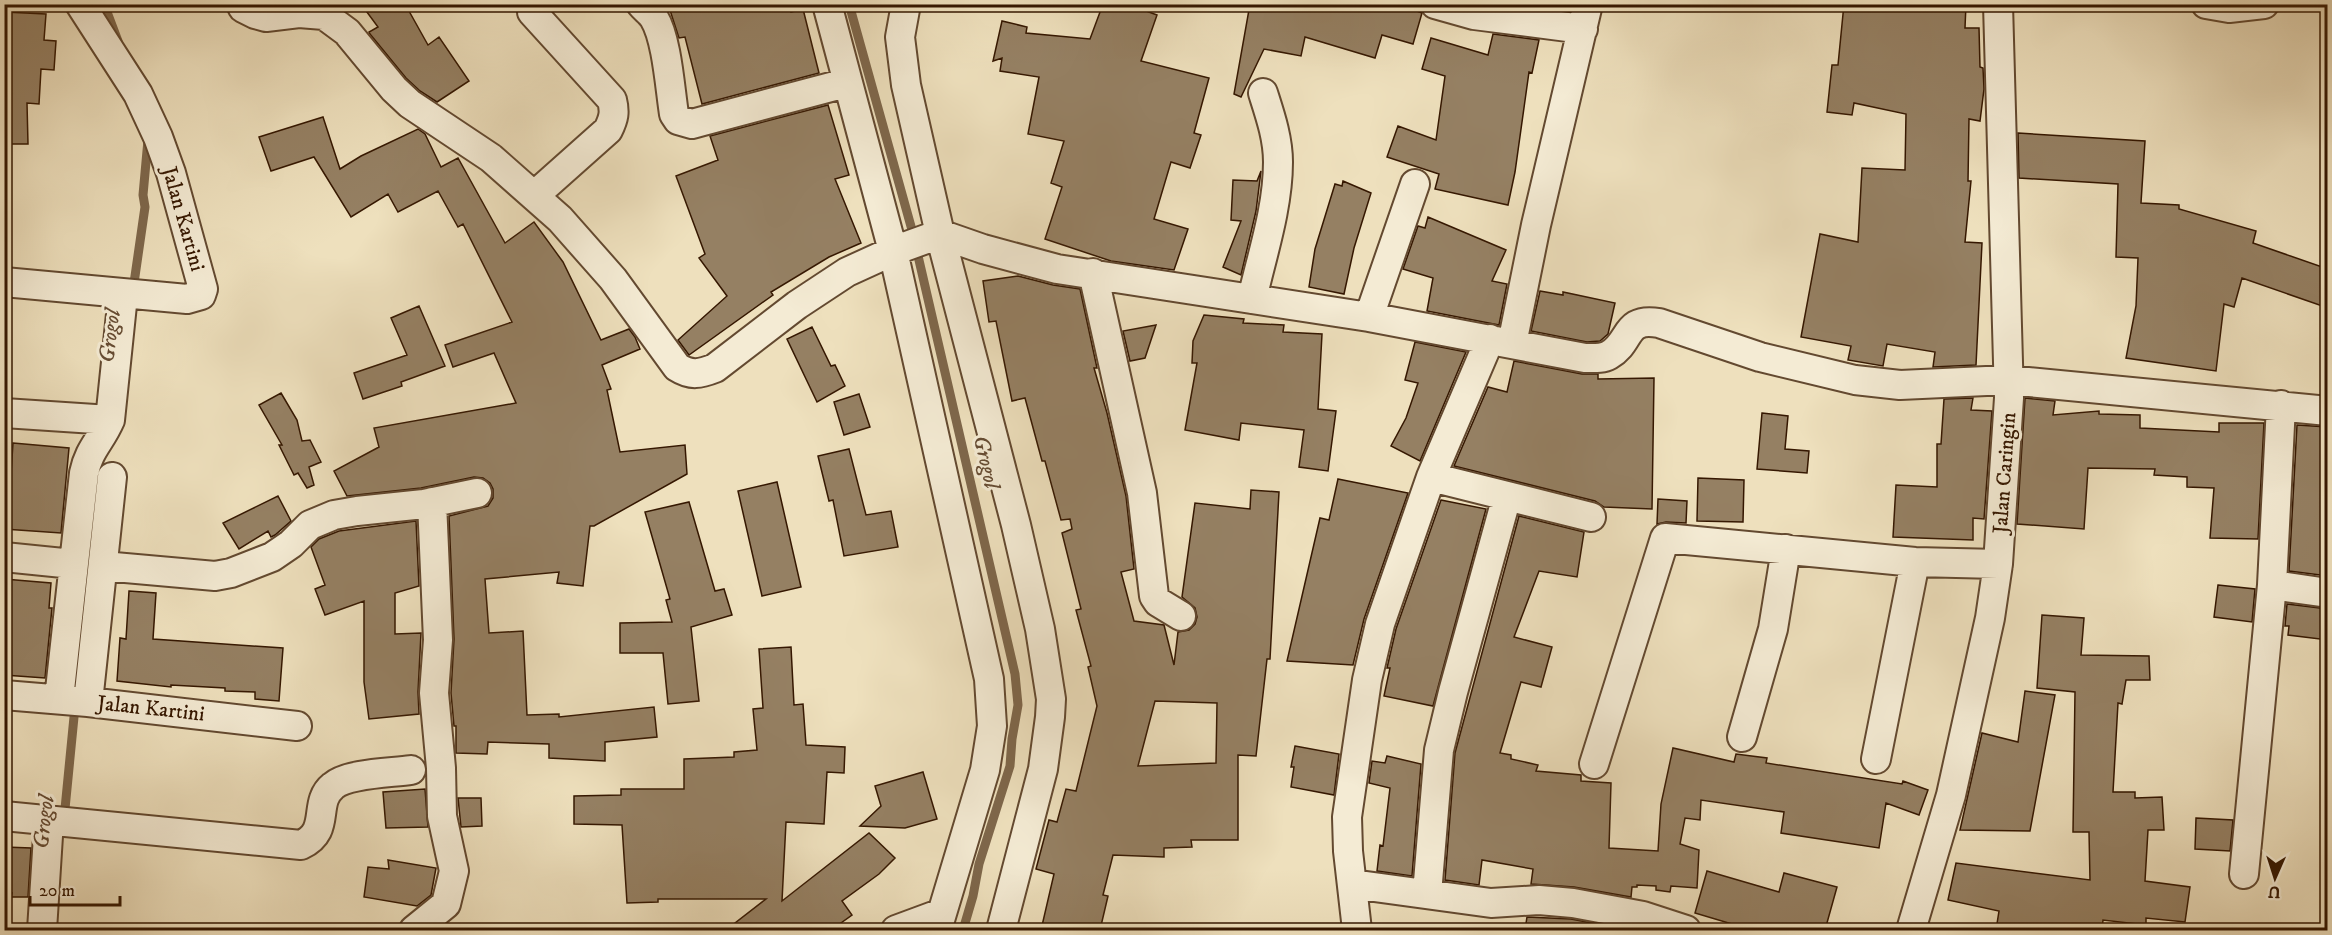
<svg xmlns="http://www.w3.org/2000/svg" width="2332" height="935" font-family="'IM FELL DW Pica',serif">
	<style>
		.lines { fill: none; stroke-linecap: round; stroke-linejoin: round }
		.stream { stroke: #7e674b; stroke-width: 9 }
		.building { fill: #958063; stroke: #351701; stroke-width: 1.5; fill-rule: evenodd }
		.minor-casing { stroke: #634930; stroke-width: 32 }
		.minor { stroke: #f4ebd4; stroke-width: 28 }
		.labels { text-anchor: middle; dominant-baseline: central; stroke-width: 6; stroke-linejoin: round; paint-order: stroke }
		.street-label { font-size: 21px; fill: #351701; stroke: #f4ebd4 }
		.water-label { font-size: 22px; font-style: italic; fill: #664c33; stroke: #f4ebd4 }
	</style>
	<rect width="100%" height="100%" fill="#eee0bd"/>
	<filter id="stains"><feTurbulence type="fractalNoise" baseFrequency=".00333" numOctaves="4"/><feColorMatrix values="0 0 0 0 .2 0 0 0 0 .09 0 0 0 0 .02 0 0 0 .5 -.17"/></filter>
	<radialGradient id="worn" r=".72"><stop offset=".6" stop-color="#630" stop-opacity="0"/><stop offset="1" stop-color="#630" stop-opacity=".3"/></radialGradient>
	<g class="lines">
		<path class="stream" d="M 104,4 L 118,41
			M 849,4 L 912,230 L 1015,674 L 1018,705 L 1012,739 L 1010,766 L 979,864 L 973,896 L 963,930
			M 133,290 L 145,207 L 143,195 L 148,140
			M 64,819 L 74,717"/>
	</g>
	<path class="building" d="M 361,4 L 405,4 L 428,45 L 439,37 L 469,81 L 437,102 L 420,91 L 406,78 L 370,34 L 369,32 L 378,27 Z
		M 668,4 L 789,4 L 791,12 L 803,9 L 819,73 L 702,104 L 685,37 L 679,38 Z
		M 1103,4 L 1127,4 L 1157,15 L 1141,61 L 1209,78 L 1194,133 L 1201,135 L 1190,168 L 1171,162 L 1154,219 L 1188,229 L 1174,270 L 1111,261 L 1045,239 L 1062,187 L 1051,183 L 1064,141 L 1028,134 L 1039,77 L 1000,71 L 1002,58 L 993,61 L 1002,21 L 1027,27 L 1026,33 L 1090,39 Z
		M 1250,4 L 1398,4 L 1422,13 L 1413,44 L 1382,35 L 1375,58 L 1305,37 L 1301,56 L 1264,49 L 1241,97 L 1234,94 Z
		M 1844,4 L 1966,4 L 1965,28 L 1979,28 L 1980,67 L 1983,68 L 1984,89 L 1980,121 L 1969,119 L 1968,181 L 1971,181 L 1965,242 L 1982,243 L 1976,365 L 1933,367 L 1935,352 L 1887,344 L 1883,366 L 1848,360 L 1851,346 L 1801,337 L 1820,234 L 1858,242 L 1862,168 L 1905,170 L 1906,114 L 1854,103 L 1852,115 L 1827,112 L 1832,65 L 1838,65 Z
		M 4,12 L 46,14 L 44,40 L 56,41 L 54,70 L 41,69 L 39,104 L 27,103 L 28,144 L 4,144 Z
		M 1493,34 L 1539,40 L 1532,73 L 1529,72 L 1515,172 L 1508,205 L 1435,189 L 1439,174 L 1387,157 L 1398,126 L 1436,140 L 1445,76 L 1422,69 L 1431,38 L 1488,55 Z
		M 828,105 L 849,175 L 835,179 L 861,243 L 829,257 L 771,292 L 773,295 L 689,355 L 678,340 L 727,296 L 699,258 L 705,254 L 676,176 L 718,160 L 710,136 Z
		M 323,117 L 340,169 L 361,156 L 418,129 L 425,134 L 441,167 L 458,158 L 505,243 L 534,222 L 563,262 L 601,340 L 629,329 L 635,337 L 640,349 L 602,365 L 611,389 L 607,390 L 620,452 L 685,445 L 687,474 L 594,526 L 590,526 L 583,586 L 557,583 L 559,572 L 485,579 L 489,633 L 523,631 L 527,715 L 559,714 L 559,717 L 654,707 L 657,737 L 605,742 L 605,761 L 549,758 L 549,744 L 488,742 L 487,754 L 456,753 L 456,726 L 454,726 L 451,693 L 454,639 L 449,516 L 488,506 L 493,498 L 493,489 L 490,483 L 483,478 L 474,477 L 421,488 L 347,496 L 334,471 L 379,447 L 374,428 L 516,403 L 494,353 L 453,367 L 445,345 L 512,322 L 463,224 L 458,227 L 438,191 L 398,212 L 388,194 L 351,217 L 314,157 L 271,171 L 259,137 Z
		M 2018,133 L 2145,141 L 2141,203 L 2179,205 L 2179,209 L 2256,231 L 2253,243 L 2328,269 L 2328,308 L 2242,278 L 2234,307 L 2224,304 L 2216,371 L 2126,358 L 2136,306 L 2138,258 L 2116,257 L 2118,184 L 2019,178 Z
		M 1261,171 L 1256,211 L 1241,275 L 1223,267 L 1241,221 L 1231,220 L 1233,180 L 1257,181 Z
		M 1343,181 L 1371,193 L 1354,248 L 1344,294 L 1309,287 L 1315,249 L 1335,184 L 1342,186 Z
		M 1428,217 L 1506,250 L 1492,281 L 1507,284 L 1499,325 L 1427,311 L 1433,278 L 1403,269 L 1418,226 L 1425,228 Z
		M 1018,276 L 1053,285 L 1080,289 L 1097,368 L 1094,368 L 1107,413 L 1126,496 L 1134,569 L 1121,572 L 1134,621 L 1164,625 L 1174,665 L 1178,632 L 1189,630 L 1195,624 L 1197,617 L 1195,608 L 1182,597 L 1195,503 L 1250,509 L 1251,490 L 1279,492 L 1270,659 L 1267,659 L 1256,756 L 1238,755 L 1238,840 L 1191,840 L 1192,847 L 1164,848 L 1164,857 L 1113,855 L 1103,895 L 1108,896 L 1100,930 L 1041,930 L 1054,874 L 1036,869 L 1049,820 L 1057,822 L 1066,789 L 1076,791 L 1097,706 L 1088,667 L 1091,666 L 1076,610 L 1081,609 L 1062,533 L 1072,529 L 1070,519 L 1061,520 L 1045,461 L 1042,461 L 1025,398 L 1012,401 L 996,321 L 989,322 L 983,281 ZM 1155,701 L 1217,703 L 1216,763 L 1138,766 Z
		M 1540,291 L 1563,295 L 1563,292 L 1615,303 L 1608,334 L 1600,341 L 1587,342 L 1531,331 Z
		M 419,306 L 445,366 L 401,382 L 402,386 L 363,399 L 354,373 L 407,355 L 391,318 Z
		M 1204,315 L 1244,319 L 1243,323 L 1284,325 L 1283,332 L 1322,334 L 1318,409 L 1336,411 L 1328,471 L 1299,467 L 1304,430 L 1241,423 L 1239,440 L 1185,430 L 1197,363 L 1192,363 L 1193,341 Z
		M 1156,325 L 1145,358 L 1130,361 L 1123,331 Z
		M 812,327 L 831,366 L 835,365 L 845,386 L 817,402 L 787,339 Z
		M 1415,342 L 1466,352 L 1420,461 L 1391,446 L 1406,418 L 1418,383 L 1405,380 Z
		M 1514,361 L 1582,374 L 1598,374 L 1598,379 L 1654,378 L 1652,509 L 1604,507 L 1595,501 L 1454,466 L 1488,387 L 1507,392 Z
		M 281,393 L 297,420 L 302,441 L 310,440 L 321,462 L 309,467 L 314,485 L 307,488 L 298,473 L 294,475 L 279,445 L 282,445 L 259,405 Z
		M 859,394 L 870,427 L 844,435 L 834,402 Z
		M 1973,398 L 1971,410 L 1992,411 L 1984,519 L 1973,518 L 1973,540 L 1893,537 L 1896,485 L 1937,487 L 1937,444 L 1941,444 L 1944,399 Z
		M 2025,398 L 2055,401 L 2053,415 L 2099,411 L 2099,414 L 2140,415 L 2140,428 L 2219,432 L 2219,423 L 2264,423 L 2258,539 L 2210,538 L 2214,488 L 2187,487 L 2187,477 L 2154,475 L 2155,469 L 2088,468 L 2084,529 L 2017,524 Z
		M 1762,413 L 1788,416 L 1785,449 L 1809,451 L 1807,473 L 1757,469 Z
		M 2297,425 L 2328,427 L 2328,576 L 2289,571 Z
		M 13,443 L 69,448 L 61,533 L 4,529 L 4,489 L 10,489 Z
		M 849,449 L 866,515 L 891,511 L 898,547 L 844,556 L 833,500 L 829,501 L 818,456 Z
		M 1698,478 L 1744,480 L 1743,522 L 1697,521 Z
		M 1338,479 L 1408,493 L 1364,619 L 1353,665 L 1287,661 L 1320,518 L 1329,520 Z
		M 777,482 L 801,587 L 762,596 L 738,491 Z
		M 278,496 L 291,521 L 275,535 L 271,537 L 268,531 L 239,549 L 223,523 Z
		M 1658,499 L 1687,501 L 1686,523 L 1666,522 L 1657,524 Z
		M 1441,500 L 1486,509 L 1433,706 L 1384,696 L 1390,668 L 1387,668 L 1396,629 Z
		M 689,502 L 715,591 L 724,589 L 732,615 L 691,627 L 699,701 L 668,704 L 663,653 L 620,653 L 620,623 L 672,622 L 666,600 L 670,599 L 645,512 Z
		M 1519,516 L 1584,532 L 1577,577 L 1539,571 L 1514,637 L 1552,647 L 1541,687 L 1521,682 L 1500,753 L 1511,755 L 1511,759 L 1538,765 L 1536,771 L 1581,775 L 1581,781 L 1611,783 L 1609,848 L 1658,851 L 1661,804 L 1673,748 L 1734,762 L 1736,754 L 1767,758 L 1766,763 L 1902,784 L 1903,781 L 1928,790 L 1919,815 L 1886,803 L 1879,848 L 1781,833 L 1784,812 L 1701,800 L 1700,820 L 1685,818 L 1680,844 L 1699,850 L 1697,888 L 1671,886 L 1670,892 L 1656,890 L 1656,886 L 1637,885 L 1637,887 L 1632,887 L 1631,897 L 1574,887 L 1531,884 L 1533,869 L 1482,860 L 1479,885 L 1445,880 L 1455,753 Z
		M 416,521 L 419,586 L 395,593 L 395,634 L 421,633 L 418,692 L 419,714 L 369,719 L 364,682 L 364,601 L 325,615 L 315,589 L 325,585 L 311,547 L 319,539 L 339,531 Z
		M 4,579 L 51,583 L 49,608 L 52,608 L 45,678 L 4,675 Z
		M 2218,585 L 2255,589 L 2252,622 L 2214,617 Z
		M 129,591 L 156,593 L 153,639 L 283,648 L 279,701 L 255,699 L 255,692 L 225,691 L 225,688 L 171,685 L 171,687 L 117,681 L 120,638 L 126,639 Z
		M 2287,604 L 2328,609 L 2328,640 L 2288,635 L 2289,626 L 2285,626 Z
		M 2042,615 L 2084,618 L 2081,655 L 2149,656 L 2150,680 L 2126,680 L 2122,704 L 2118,703 L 2113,792 L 2135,792 L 2135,798 L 2162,797 L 2164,830 L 2148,830 L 2145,881 L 2190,887 L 2185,922 L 2146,918 L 2146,925 L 2103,920 L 2102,930 L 1996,930 L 1999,911 L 1948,900 L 1956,863 L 2090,880 L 2089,832 L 2073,832 L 2075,692 L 2037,688 Z
		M 791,647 L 794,705 L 803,704 L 806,745 L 845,747 L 844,773 L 827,772 L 824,824 L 786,822 L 782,901 L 869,833 L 895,858 L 879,874 L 842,901 L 852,915 L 831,930 L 726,930 L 766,899 L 658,899 L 658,902 L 627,903 L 622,825 L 574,824 L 574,796 L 621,795 L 621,789 L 684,789 L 684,759 L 734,757 L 734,752 L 757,750 L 753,709 L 763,708 L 759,649 Z
		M 2025,691 L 2055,695 L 2030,831 L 1960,830 L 1982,733 L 2018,742 Z
		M 1295,746 L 1339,754 L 1334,795 L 1291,787 L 1294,767 L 1291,767 Z
		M 1387,756 L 1421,764 L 1412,876 L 1377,871 L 1380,845 L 1383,846 L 1390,788 L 1369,783 L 1372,761 L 1385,763 Z
		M 923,772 L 937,819 L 905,828 L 860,826 L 881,806 L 875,786 Z
		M 425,789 L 428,827 L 386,828 L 383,792 Z
		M 458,798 L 481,798 L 482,826 L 461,827 Z
		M 2196,818 L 2233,820 L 2230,851 L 2195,849 Z
		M 4,847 L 31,848 L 28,897 L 11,897 L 12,893 L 4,893 Z
		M 388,860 L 436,868 L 431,895 L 417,906 L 364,897 L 368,867 L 389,869 Z
		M 1707,871 L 1779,892 L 1784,873 L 1837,887 L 1825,930 L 1752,930 L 1695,913 Z
		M 1527,917 L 1571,919 L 1628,930 L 1525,930 Z"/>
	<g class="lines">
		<g class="minor-casing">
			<path id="minor" d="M 241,4 L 243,8 L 255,14 L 266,17 L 299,13 L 324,15 L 347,32 L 394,89 L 410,104 L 491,158 L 560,219 L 613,279 L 677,367 C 691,376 700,374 715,368 L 797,305 L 847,272 L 893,251 L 940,234 L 983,249 L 1057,269 L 1369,317 L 1585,358 C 1593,358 1602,359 1609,355 C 1632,342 1623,317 1659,323 L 1760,357 L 1855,380 L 1900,385 L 2008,380 L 2328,411
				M 641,4 C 645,9 651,13 654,18 C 667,39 670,89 674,114 L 678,120 L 692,124 L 703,121 L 846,83
				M 827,4 L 893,251 L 989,679 L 992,726 L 985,770 L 937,930
				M 906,4 L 900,37 L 906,85 L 940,234 L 1016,525 L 1040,629 L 1051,699 L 1050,717 L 1043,769 L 1001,930
				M 1435,4 L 1474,15 L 1583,29
				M 2206,4 L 2229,8 L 2264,4
				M 532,12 L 612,100 C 615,112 614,118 608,130 L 535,195
				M 1093,273 L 1142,493 L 1154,596 L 1158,602 L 1181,616
				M 4,282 L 187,299 L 201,295 L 203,289 L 171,173 L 158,137 L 138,94 L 80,4
				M 1252,299 C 1262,255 1278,208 1278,162 C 1278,138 1270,115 1263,93
				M 1369,317 L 1415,184
				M 1512,344 L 1536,225 L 1588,4
				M 2281,405 L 2272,585 L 2328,593
				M 4,413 L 110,420
				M 1431,477 L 1591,517
				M 4,557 L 73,564
				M 103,566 L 215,576 L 231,573 L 272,557 L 291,544 L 310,525 L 334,515 L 357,511 L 424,504 L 477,493
				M 4,695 L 88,702 L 297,726
				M 59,699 L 84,473 C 89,449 101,441 110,420 L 123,295
				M 88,702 L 112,477
				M 1742,737 L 1773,629 L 1786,549
				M 1876,759 L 1915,562
				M 1594,764 L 1665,538 L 1915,562 L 1998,564
				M 4,816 L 301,845 C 332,831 312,803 333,786 C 348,773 391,773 411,770
				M 2244,874 L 2272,585
				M 1352,884 L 1491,903 L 1539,900 L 1573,903 L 1643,916 L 1686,930
				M 1427,894 L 1439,750 L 1453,692 L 1507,496
				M 42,930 L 49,820
				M 414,930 L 446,904 L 454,871 L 442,816 L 441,768 L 434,693 L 438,640 L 432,502
				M 896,930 L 942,913
				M 1357,930 L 1348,851 L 1347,817 L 1367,680 L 1380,624 L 1431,477 L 1490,339
				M 1911,930 L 1951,795 L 1990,618 L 1998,564 L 2009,398 L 1998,4"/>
		</g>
		<use href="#minor" class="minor"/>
	</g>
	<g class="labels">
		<g class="street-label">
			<text transform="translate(183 219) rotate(74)">Jalan Kartini</text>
			<text transform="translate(2005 473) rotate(-86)">Jalan Caringin</text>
			<text transform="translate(151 709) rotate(6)">Jalan Kartini</text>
		</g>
		<g class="water-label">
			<text transform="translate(110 336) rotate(-83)">Grogol</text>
			<text transform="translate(986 462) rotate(77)">Grogol</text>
			<text transform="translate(44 822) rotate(-84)">Grogol</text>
		</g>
	</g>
	<rect width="2332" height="935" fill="none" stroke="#eee0bd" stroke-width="24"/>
	<rect x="6" y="6" width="2320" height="923" fill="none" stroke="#351701" stroke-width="3"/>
	<rect x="12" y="12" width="2308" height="911" fill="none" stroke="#351701" stroke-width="1.5"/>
	<g transform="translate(2275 878) rotate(183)" stroke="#f4ebd4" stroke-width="4.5" paint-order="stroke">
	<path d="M0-4.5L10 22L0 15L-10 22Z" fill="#351701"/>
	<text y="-9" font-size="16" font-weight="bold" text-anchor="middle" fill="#351701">U</text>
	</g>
	<path d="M30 896v9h90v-9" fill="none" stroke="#351701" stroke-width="3"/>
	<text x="39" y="896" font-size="18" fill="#351701" stroke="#f4ebd4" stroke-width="4.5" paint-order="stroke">20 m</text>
	<rect width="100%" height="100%" filter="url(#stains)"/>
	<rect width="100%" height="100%" fill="url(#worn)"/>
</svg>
